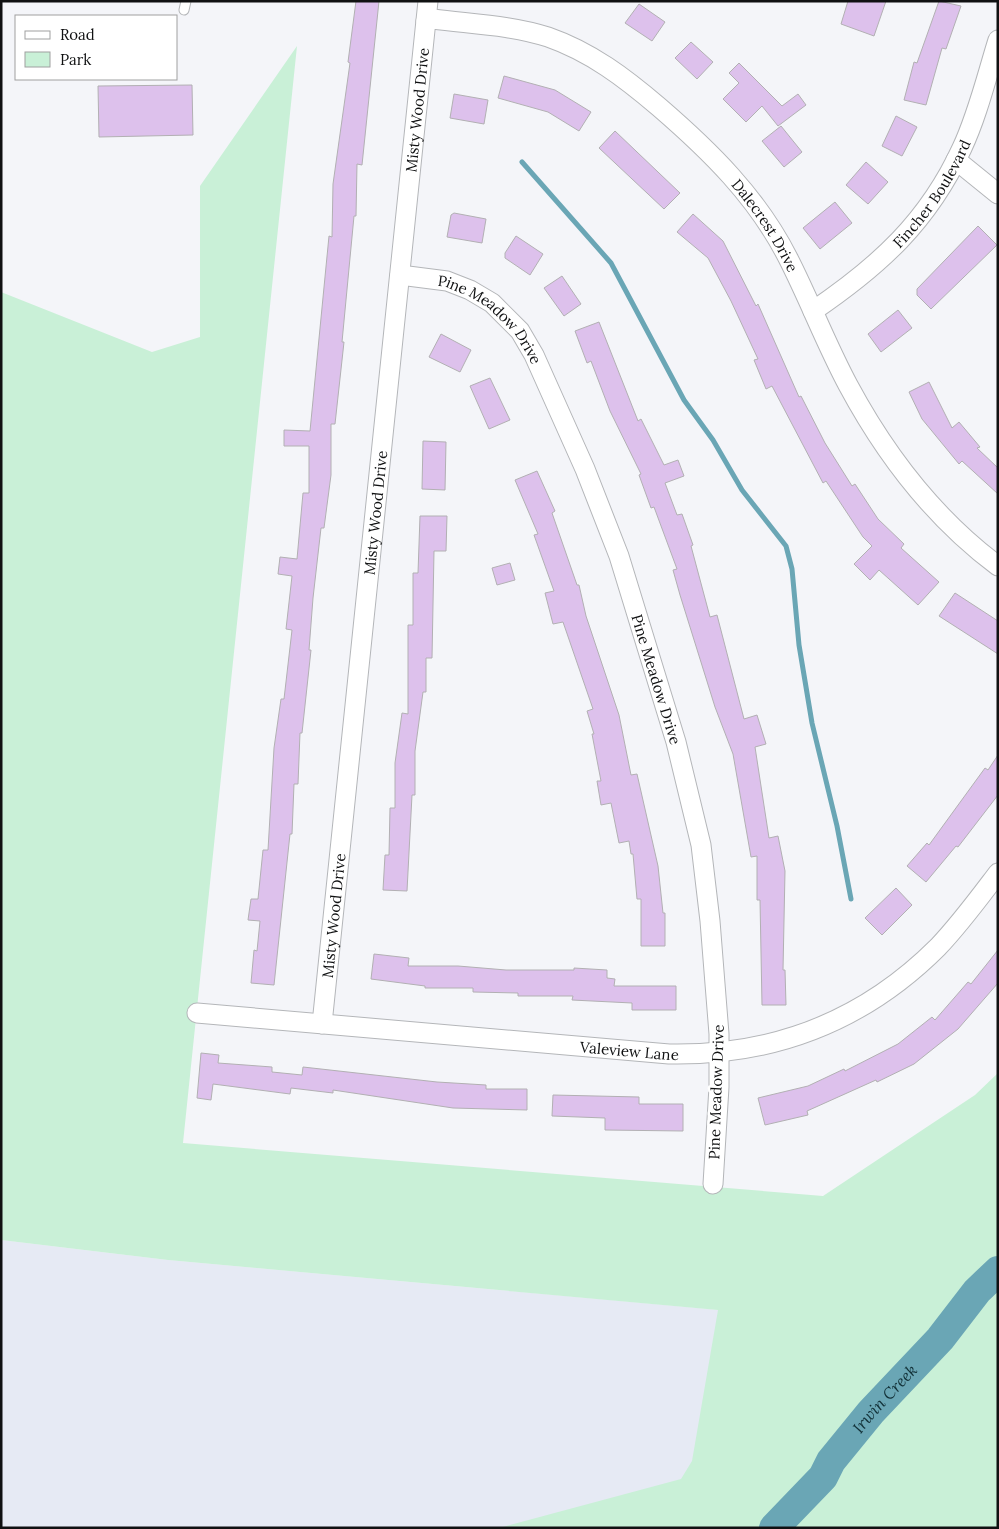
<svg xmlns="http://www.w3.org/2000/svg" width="999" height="1529" font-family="Lora,serif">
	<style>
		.built { fill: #e6eaf4 }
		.green { fill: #c9f0d7 }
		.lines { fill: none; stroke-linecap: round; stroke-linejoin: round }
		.stream { stroke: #6aa6b5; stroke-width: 5 }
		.river { stroke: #6aa6b5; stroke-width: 30 }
		.building { fill: #ddc1ec; stroke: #b2b0b3 }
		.lane-casing { stroke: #b4b6b9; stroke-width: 11 }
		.street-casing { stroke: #b4b6b9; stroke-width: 21 }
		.lane { stroke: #fff; stroke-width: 9 }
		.street { stroke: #fff; stroke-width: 19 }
		.labels { text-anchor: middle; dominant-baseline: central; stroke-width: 5; stroke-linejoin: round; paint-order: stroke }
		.street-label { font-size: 15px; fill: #101112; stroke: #fff }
		.water-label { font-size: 16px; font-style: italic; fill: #123138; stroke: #fff }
	</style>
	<rect width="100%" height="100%" fill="#f4f5f9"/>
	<path class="built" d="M 1,1240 L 168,1260 L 796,1317 L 764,1461 L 503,1528 L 1,1528 Z"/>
	<path class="green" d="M 297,46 L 183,1143 L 823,1196 L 975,1095 L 998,1073 L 998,1528 L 499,1528 L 681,1479 L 692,1461 L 718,1310 L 168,1260 L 1,1240 L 1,292 L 152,352 L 200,337 L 200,186 Z"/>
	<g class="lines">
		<path class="stream" d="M 522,162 L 611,263 L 684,400 L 713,440 L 742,490 L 786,546 L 792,569 L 799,645 L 812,723 L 837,826 L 851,899"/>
		<path class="river" id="s1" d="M 774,1528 L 823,1477 L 831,1461 L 871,1412 L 940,1339 L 977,1291 L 998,1271"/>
	</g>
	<path class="building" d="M 356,1 L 379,1 L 362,165 L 357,164 L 356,216 L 354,216 L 342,342 L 344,342 L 335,424 L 331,424 L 331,475 L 324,528 L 321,528 L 313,598 L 309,650 L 311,650 L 302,733 L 300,733 L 298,784 L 294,784 L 292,834 L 290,834 L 274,985 L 251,983 L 254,950 L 257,951 L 260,921 L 248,920 L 251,899 L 258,899 L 263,850 L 268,850 L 274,748 L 281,699 L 284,699 L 292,630 L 286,629 L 292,576 L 278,574 L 280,557 L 297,559 L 303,493 L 309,493 L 309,446 L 284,446 L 284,430 L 310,431 L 329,236 L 332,237 L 333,184 L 350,63 L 348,62 Z
		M 848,1 L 886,1 L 874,36 L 841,24 Z
		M 939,1 L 961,6 L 946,49 L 942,48 L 926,105 L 904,100 L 914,62 L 917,63 Z
		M 639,4 L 665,22 L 652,41 L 625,23 Z
		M 691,42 L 713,62 L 697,79 L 675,58 Z
		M 739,63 L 782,106 L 798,94 L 806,105 L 778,126 L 762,106 L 746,122 L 723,99 L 739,83 L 729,73 Z
		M 504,76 L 555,90 L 591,112 L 579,131 L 548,112 L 498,98 Z
		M 192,85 L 193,135 L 99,137 L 98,86 Z
		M 454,94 L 488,100 L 484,124 L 450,118 Z
		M 896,116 L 917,127 L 902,156 L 882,146 Z
		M 781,126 L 802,152 L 784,167 L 762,141 Z
		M 615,131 L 680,193 L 664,209 L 599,148 Z
		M 866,162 L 888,182 L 868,204 L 846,185 Z
		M 835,202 L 852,223 L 820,249 L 803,228 Z
		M 454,213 L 486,219 L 482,243 L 447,237 L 451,215 Z
		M 693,214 L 723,241 L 756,306 L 758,304 L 799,397 L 801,396 L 825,443 L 852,486 L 855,484 L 878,519 L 904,544 L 901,548 L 939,582 L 918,605 L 879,570 L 870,580 L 854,564 L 872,546 L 863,537 L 826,481 L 823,483 L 772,386 L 766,389 L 754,360 L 758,359 L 731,301 L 708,258 L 677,232 Z
		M 978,226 L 997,245 L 931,309 L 917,295 L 917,289 Z
		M 516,236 L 543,254 L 530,275 L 505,258 L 505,253 Z
		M 562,276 L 581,304 L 564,316 L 544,288 Z
		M 898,310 L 912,328 L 881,352 L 868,334 Z
		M 599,322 L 638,421 L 641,419 L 664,465 L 678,460 L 684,476 L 665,483 L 677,515 L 682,514 L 693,545 L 691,546 L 710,617 L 717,615 L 744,719 L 757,715 L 766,744 L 755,747 L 769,838 L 778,836 L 785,871 L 783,970 L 785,970 L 786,1005 L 762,1005 L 760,900 L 757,900 L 757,856 L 751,857 L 733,754 L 715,707 L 680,595 L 673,570 L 677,569 L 654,507 L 651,508 L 639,475 L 641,474 L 610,411 L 591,361 L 587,363 L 575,331 Z
		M 441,334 L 471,350 L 460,372 L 429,357 Z
		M 490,378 L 510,420 L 489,429 L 470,386 Z
		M 929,382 L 952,428 L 959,422 L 980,447 L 977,448 L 998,468 L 998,494 L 962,461 L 959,464 L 922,419 L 909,392 Z
		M 423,441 L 446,442 L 445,490 L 422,489 Z
		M 537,471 L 555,511 L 552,513 L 577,585 L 579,585 L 586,616 L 619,715 L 631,775 L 637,774 L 658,866 L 663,913 L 665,913 L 665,946 L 641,946 L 641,899 L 637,899 L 633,854 L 631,854 L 629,841 L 619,843 L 611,803 L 601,805 L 597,781 L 601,781 L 592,734 L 594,734 L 587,711 L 593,709 L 563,622 L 553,624 L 545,593 L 554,591 L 534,535 L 538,534 L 515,480 Z
		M 420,516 L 447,516 L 446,551 L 434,551 L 432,658 L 426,658 L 426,692 L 423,692 L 415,751 L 415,795 L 412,795 L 407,891 L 383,890 L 385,855 L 389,855 L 390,808 L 395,808 L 395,763 L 402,713 L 408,714 L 408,625 L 413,625 L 413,573 L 418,573 Z
		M 510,563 L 515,580 L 497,585 L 492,568 Z
		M 955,593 L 998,621 L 998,654 L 939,616 Z
		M 998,755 L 998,795 L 958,847 L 956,846 L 926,882 L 907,866 L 927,843 L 929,845 L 985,768 L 988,770 Z
		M 896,888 L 912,905 L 882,935 L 865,918 Z
		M 998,950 L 998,983 L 958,1029 L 914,1064 L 877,1082 L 876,1080 L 807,1111 L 808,1115 L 765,1125 L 758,1098 L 808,1086 L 844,1069 L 845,1071 L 898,1044 L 932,1017 L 935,1020 L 968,982 L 971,984 Z
		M 374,954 L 409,958 L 408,966 L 458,966 L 506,970 L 574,970 L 574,968 L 607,970 L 607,978 L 615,979 L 614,986 L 676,986 L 676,1010 L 632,1010 L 632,1003 L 572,1000 L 573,996 L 518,996 L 518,993 L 473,992 L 473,988 L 425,988 L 425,986 L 371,979 Z
		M 201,1053 L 219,1055 L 218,1063 L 272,1067 L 272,1072 L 302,1075 L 303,1067 L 437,1082 L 486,1085 L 486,1089 L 527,1089 L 527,1110 L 453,1108 L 333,1090 L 333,1093 L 291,1088 L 290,1094 L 213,1084 L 211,1100 L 197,1098 Z
		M 553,1095 L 639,1097 L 639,1104 L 683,1104 L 683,1131 L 605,1130 L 605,1118 L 552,1116 Z"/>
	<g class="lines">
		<g class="lane-casing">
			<path id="lane" d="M 184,10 L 186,1"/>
		</g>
		<g class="street-casing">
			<g id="street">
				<path id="s2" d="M 426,21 L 433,19 C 471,24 511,25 548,37 C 591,52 625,78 659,107 C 710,151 757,197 788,258 C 809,299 826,344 848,385 C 885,454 935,519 998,566"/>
				<path d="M 956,160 L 998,194"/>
				<path id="s3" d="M 400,275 L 447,281 L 470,290 L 492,303 L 520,331 L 534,355 L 585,469 L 619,556 L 676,742 L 701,845 L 710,921 L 719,1034 L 719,1087 L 713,1184"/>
				<path id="s4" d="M 813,311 C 879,266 928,222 962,148 C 978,114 987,75 998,40"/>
				<path id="s5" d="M 197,1013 L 669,1054 C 773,1056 864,1021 938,947 C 960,924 979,898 998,873"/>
				<path id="s6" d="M 322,1024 L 428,1"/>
			</g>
		</g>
		<use href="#lane" class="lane"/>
		<use href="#street" class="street"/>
	</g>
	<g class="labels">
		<g class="street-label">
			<text stroke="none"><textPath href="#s6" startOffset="919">Misty Wood Drive</textPath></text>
			<text stroke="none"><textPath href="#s4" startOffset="169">Fincher Boulevard</textPath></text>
			<text stroke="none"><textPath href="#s2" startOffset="416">Dalecrest Drive</textPath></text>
			<text stroke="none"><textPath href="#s3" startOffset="106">Pine Meadow Drive</textPath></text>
			<text stroke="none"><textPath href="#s6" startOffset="514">Misty Wood Drive</textPath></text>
			<text stroke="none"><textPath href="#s3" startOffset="512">Pine Meadow Drive</textPath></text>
			<text stroke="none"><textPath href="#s6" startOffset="109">Misty Wood Drive</textPath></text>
			<text stroke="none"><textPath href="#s5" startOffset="434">Valeview Lane</textPath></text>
			<text transform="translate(716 1092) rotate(-88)">Pine Meadow Drive</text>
		</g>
		<g class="water-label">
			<text stroke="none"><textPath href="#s1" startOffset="171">Irwin Creek</textPath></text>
		</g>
	</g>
	<rect width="999" height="1529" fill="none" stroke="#101112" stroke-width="5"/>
	<rect x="15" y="15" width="162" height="65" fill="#ffffff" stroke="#9fa0a0"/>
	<rect x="25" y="31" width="25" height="8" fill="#ffffff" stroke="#9fa0a0"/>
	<text x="60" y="40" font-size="15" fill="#101112">Road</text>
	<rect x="25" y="52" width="25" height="15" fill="#c9f0d7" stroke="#9fa0a0"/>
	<text x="60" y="65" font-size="15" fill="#101112">Park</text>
</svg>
